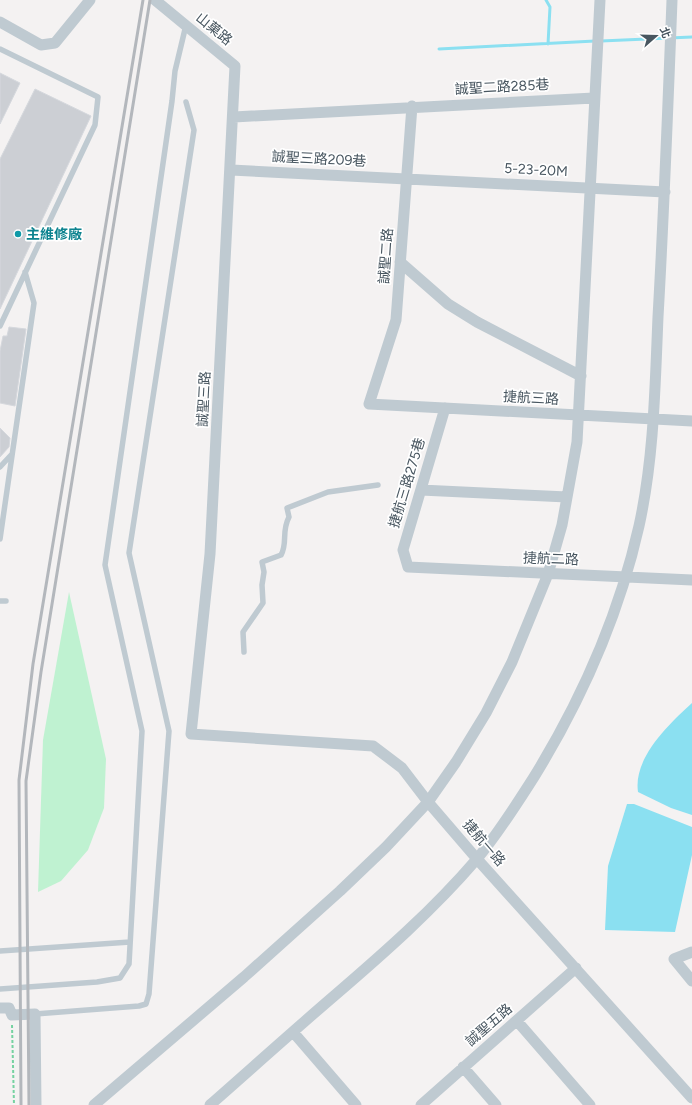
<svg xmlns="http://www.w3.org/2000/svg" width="692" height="1105" font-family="Figtree,'Noto Sans TC',sans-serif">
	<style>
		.green { fill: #bff2d1 }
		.water { fill: #8be0f1 }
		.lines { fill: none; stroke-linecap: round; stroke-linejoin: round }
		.stream { stroke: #8be0f1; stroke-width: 3 }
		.building { fill: #cccfd4; stroke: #d5d8dd }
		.path { stroke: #75d2a1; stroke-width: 2; stroke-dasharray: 3 2; stroke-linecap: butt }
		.service { stroke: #bfcad1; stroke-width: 5.5 }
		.minor { stroke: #bfcad1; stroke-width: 11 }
		.rail { stroke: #b3b7bc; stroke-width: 3 }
		.culture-dot { fill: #0f9aa8; stroke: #fff; stroke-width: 1.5 }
		.labels { text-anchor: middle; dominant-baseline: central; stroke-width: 3.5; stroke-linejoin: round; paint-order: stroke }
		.street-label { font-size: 14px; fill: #485660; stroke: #fff }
		.culture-label { font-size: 14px; font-weight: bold; fill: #0d838f; stroke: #fff; text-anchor: start }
	</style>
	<rect width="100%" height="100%" fill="#f4f2f2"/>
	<path class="green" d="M 69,592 L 106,759 L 104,808 L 88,850 L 61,881 L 38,892 L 43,740 Z"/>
	<path class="water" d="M 692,703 L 692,815 L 671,808 L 638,792 C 633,758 669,724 692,703 Z
		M 627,804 L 634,804 L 692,827 L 692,855 L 675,932 L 605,930 L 608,866 Z"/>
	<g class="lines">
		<path class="stream" d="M 546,0 L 550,7 L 548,44
			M 601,41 L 692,37
			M 439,49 L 595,41"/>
	</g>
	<path class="building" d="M 0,73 L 20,83 L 0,124 Z
		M 35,89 L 91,116 L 0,309 L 0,159 Z
		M 9,327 L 26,329 L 15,406 L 0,403 L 0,351 L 3,336 L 7,336 Z
		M 0,428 L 10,438 L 9,447 L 0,457 Z"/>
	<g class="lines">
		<path class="path" d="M 12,1025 L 14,1105"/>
		<path class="service" d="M 0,49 L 98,97 L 95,125 L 0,326
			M 0,467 L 12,454
			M 0,539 L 34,303 L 25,272
			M 0,601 L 6,601
			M 244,652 L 243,632 L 263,603 L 262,585 L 264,572 L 262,562 L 281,555 C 288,543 281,532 289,517 L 287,508 L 328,492 L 378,485
			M 0,951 L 130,942
			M 0,989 L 97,982 L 120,978 L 129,964 L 142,731 L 105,565 L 172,101 L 175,71 L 186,25
			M 35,1014 L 139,1006 L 146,1004 L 149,994 L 169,731 L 129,553 L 194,130 L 186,102"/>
		<path class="minor" d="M 155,0 L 235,66 L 210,554 L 191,734 L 373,746 L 402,768 L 428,802 L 477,859 L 692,1098
			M 0,22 L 41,45 L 55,43 L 90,0
			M 412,106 L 396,320 L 369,404 L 692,421
			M 234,117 L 594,98
			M 231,170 L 665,192
			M 400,262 L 448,304 L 477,322 L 581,376
			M 445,408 L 403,550 L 408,567 L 692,580
			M 421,490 L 567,497
			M 692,952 L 674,959 L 692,981
			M 0,1008 L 9,1008 L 12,1015 L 35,1014 L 36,1105
			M 517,1021 L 590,1105
			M 293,1032 L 356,1105
			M 463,1067 L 496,1105
			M 94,1105 L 244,977 L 340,891 L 386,847 L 428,802 L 456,762 L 486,713 L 512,662 L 548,574 L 562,525 L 577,442 L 600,0
			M 210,1105 C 251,1069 292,1032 334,996 C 384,953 433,910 476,860 C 498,834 516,805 534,777 C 582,699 619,615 639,526 C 654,458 655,387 658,317 C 664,212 668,106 672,0
			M 421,1105 L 576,968"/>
		<path class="rail" d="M 21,1105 L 19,780 L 33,664 L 143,0
			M 29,1105 L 26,781 L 41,672 L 150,0"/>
	</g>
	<circle class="culture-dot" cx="18" cy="234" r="4"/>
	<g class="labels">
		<g class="street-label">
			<text transform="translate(214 29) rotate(39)">山菓路</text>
			<text transform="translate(502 87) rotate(-3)">誠聖二路285巷</text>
			<text transform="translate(319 159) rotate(3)">誠聖三路209巷</text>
			<text transform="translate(536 170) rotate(3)">5-23-20M</text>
			<text transform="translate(386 256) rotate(-86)">誠聖二路</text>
			<text transform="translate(531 398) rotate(3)">捷航三路</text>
			<text transform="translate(204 399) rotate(-87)">誠聖三路</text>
			<text transform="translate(407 483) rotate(-73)">捷航三路275巷</text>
			<text transform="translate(551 559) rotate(2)">捷航二路</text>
			<text transform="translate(484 843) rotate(49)">捷航一路</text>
			<text transform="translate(489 1025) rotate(-41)">誠聖五路</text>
		</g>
		<g class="culture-label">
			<text x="26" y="234">主維修廠</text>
		</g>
	</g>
	<g transform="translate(656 36) rotate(70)" stroke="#ffffff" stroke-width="3" paint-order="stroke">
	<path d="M0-3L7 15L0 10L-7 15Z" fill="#485660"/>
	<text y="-6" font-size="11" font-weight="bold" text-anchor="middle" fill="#485660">北</text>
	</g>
</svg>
